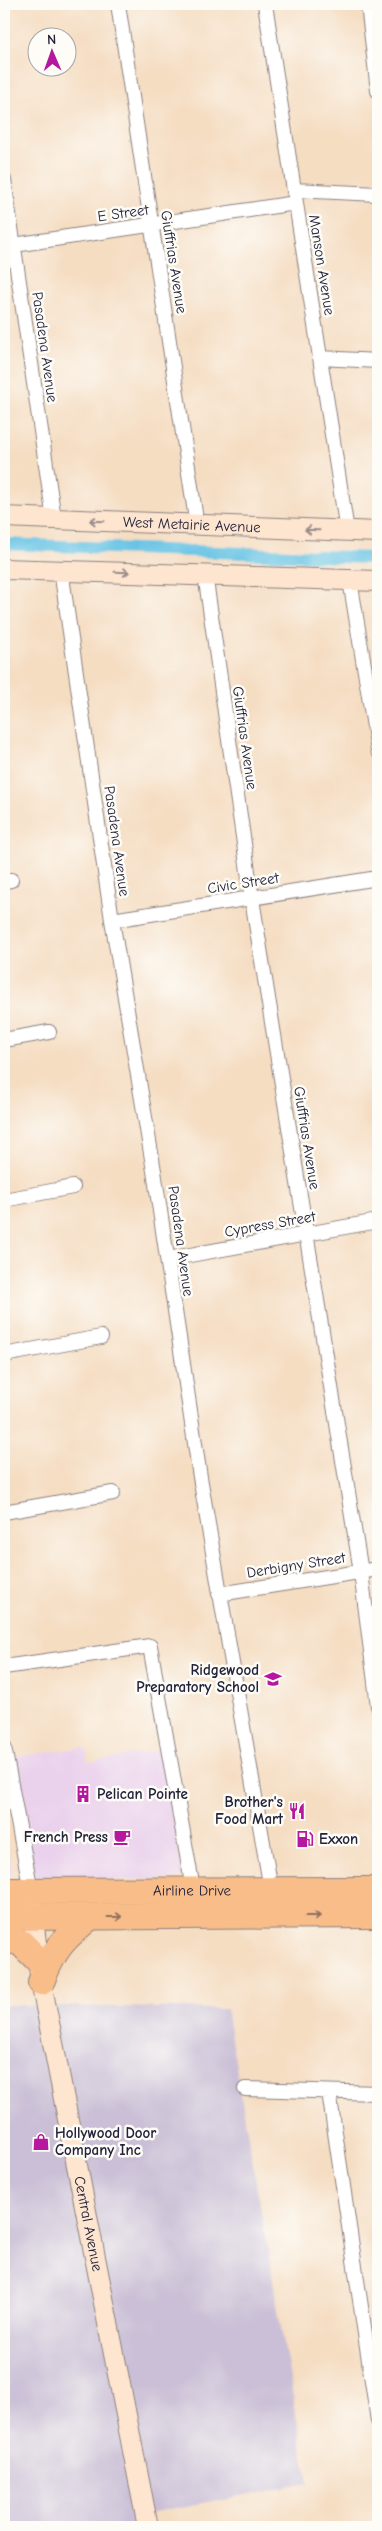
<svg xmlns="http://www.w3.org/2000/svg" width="382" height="2531" font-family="'Comic Neue',sans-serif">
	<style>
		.built { fill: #ead1ec }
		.industrial { fill: #cabfd6 }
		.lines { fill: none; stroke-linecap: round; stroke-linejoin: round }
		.canal { stroke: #66c3e4; stroke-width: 12 }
		.street-casing { stroke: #8c807e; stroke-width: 16 }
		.secondary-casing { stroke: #8c807e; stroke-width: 22 }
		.highway-casing { stroke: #8c807e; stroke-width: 28 }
		.street { stroke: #fff; stroke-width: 14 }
		.secondary { stroke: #fde5d0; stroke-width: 20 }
		.highway { stroke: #f9bd89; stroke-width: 26 }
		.oneway { stroke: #9a8d8d }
		.oneway2 { stroke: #8e7062 }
		.labels { text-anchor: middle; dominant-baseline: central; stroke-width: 5; stroke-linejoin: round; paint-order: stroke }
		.street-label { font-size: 15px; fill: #22223b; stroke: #fdfcf7 }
		.poi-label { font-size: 15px; font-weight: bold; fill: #22223b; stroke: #fdfcf7; text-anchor: end }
	</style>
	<rect width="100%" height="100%" fill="#fdfcf7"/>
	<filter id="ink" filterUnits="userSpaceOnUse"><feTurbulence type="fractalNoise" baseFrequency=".02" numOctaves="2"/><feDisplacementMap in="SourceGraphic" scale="10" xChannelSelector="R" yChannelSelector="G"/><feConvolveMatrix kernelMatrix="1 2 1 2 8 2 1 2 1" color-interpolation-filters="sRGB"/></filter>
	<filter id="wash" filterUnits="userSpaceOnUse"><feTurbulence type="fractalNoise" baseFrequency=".0096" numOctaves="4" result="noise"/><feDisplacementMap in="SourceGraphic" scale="20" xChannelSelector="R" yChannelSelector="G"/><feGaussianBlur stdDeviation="1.12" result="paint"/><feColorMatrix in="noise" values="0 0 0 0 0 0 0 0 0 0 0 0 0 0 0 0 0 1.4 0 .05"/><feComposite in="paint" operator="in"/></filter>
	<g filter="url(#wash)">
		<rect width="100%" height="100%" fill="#f5ddc2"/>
		<path class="built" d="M 85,1747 L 88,1762 L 162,1750 L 182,1871 L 180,1879 L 36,1880 L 10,1757 Z
			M 4,1825 L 12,1872 L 11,1877 L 4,1878 Z"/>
		<path class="industrial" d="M 4,2005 L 226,2009 L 308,2483 L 149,2513 L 152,2527 L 4,2527 Z"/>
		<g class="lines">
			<path class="canal" d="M 4,544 L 372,558"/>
		</g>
	</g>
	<g filter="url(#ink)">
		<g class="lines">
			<g class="street-casing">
				<path id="street" d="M 118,4 L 197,526
					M 265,4 L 347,531
					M 368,4 L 378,91
					M 4,180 L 54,519
					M 294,190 L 378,194
					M 14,245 L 296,203
					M 320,358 L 378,361
					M 61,570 L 112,920 L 154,1171 L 200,1477 L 272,1895
					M 205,574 L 252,899 L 361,1572 L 378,1706
					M 350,580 L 378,751
					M 4,881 L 11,880
					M 112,920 L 378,878
					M 4,1040 L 49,1032
					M 4,1200 L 73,1187
					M 168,1259 L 378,1221
					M 4,1355 L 101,1337
					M 4,1512 L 113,1493
					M 219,1594 L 378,1569
					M 4,1667 L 150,1646 L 193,1889
					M 4,1747 L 31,1891
					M 245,2089 L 378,2093
					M 329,2092 L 378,2421"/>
			</g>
			<g class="secondary-casing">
				<g id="secondary">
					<path id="s1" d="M 4,517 L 378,532"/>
					<path d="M 4,569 L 378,581"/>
					<path id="s2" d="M 31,1903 L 41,1982 L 148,2527"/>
				</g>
			</g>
			<g class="highway-casing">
				<g id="highway">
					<path id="s3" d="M 4,1891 L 378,1890"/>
					<path d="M 4,1917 L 378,1915"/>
					<path d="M 4,1938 L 21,1943 L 38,1960"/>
					<path d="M 41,1982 C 54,1949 62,1940 90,1917"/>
				</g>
			</g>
			<use href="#street" class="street"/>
			<use href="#secondary" class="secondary"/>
			<use href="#highway" class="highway"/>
		</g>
		<defs><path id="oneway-shaft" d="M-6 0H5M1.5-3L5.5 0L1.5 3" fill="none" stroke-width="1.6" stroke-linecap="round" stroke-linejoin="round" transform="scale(1.25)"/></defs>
		<g class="oneway">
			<use href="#oneway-shaft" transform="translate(97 521) rotate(-178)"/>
			<use href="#oneway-shaft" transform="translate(312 530) rotate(-178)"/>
			<use href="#oneway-shaft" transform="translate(122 572) rotate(2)"/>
		</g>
		<g class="oneway2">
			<use href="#oneway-shaft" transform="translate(313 1916)"/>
			<use href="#oneway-shaft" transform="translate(115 1917)"/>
		</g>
	</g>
	<defs>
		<g id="school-bare" transform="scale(1.35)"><path d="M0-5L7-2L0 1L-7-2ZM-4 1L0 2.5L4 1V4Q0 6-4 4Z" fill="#b5179e" stroke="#fdfcf7" stroke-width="2.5" paint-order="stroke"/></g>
		<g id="building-bare" transform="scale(1.35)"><path d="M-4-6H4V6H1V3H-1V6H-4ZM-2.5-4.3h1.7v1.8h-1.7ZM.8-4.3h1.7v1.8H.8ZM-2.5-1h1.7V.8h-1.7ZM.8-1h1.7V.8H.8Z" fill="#b5179e" stroke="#fdfcf7" stroke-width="2.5" paint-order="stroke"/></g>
		<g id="restaurant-bare" transform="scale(1.35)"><path d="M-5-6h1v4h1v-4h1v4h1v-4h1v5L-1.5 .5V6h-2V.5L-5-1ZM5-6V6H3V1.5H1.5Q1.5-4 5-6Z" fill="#b5179e" stroke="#fdfcf7" stroke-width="2.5" paint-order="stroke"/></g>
		<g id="cafe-bare" transform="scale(1.35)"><path d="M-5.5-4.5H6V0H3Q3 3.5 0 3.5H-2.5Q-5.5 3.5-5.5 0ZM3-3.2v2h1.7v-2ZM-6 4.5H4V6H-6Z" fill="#b5179e" stroke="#fdfcf7" stroke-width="2.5" paint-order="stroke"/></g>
		<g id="fuel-bare" transform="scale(1.35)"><path d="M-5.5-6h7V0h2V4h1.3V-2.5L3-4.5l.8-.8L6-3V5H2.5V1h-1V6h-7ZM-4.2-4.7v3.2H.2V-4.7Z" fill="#b5179e" stroke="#fdfcf7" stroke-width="2.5" paint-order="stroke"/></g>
		<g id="shop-bare" transform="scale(1.35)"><path d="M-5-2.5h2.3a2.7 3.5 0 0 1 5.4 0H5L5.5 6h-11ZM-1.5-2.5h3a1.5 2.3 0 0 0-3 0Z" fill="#b5179e" stroke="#fdfcf7" stroke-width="2.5" paint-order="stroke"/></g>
	</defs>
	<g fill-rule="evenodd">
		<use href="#school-bare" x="273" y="1679"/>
		<use href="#building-bare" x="83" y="1794"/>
		<use href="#restaurant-bare" x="297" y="1811"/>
		<use href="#cafe-bare" x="122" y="1837"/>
		<use href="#fuel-bare" x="305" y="1839"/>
		<use href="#shop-bare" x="41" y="2142"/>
	</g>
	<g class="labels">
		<g class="street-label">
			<text transform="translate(123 213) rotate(-8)">E Street</text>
			<text transform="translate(174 262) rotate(81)">Giuffrias Avenue</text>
			<text transform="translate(322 265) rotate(81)">Manson Avenue</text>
			<text transform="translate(45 347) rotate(82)">Pasadena Avenue</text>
			<text stroke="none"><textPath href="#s1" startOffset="188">West Metairie Avenue</textPath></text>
			<text transform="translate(245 738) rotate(82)">Giuffrias Avenue</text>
			<text transform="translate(117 841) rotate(82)">Pasadena Avenue</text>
			<text transform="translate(243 883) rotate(-9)">Civic Street</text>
			<text transform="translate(307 1138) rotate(81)">Giuffrias Avenue</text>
			<text transform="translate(270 1224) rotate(-10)">Cypress Street</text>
			<text transform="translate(181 1241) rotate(82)">Pasadena Avenue</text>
			<text transform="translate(296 1565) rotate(-9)">Derbigny Street</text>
			<text stroke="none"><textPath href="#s3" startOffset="188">Airline Drive</textPath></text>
			<text stroke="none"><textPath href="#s2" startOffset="326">Central Avenue</textPath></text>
		</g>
		<g class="poi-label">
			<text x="259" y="1670">Ridgewood<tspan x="259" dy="17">Preparatory School</tspan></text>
			<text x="97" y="1794" text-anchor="start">Pelican Pointe</text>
			<text x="283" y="1802">Brother's<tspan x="283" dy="17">Food Mart</tspan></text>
			<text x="108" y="1837">French Press</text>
			<text x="319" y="1839" text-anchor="start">Exxon</text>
			<text x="55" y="2133" text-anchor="start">Hollywood Door<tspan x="55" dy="17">Company Inc</tspan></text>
		</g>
	</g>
	<rect width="382" height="2531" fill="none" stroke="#fdfcf7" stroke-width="20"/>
	<g transform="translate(52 52) rotate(358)"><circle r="24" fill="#fdfcf7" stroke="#a5a5ac"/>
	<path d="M0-4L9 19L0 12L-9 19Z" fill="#b5179e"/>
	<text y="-8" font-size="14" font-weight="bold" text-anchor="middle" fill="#22223b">N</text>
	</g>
</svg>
